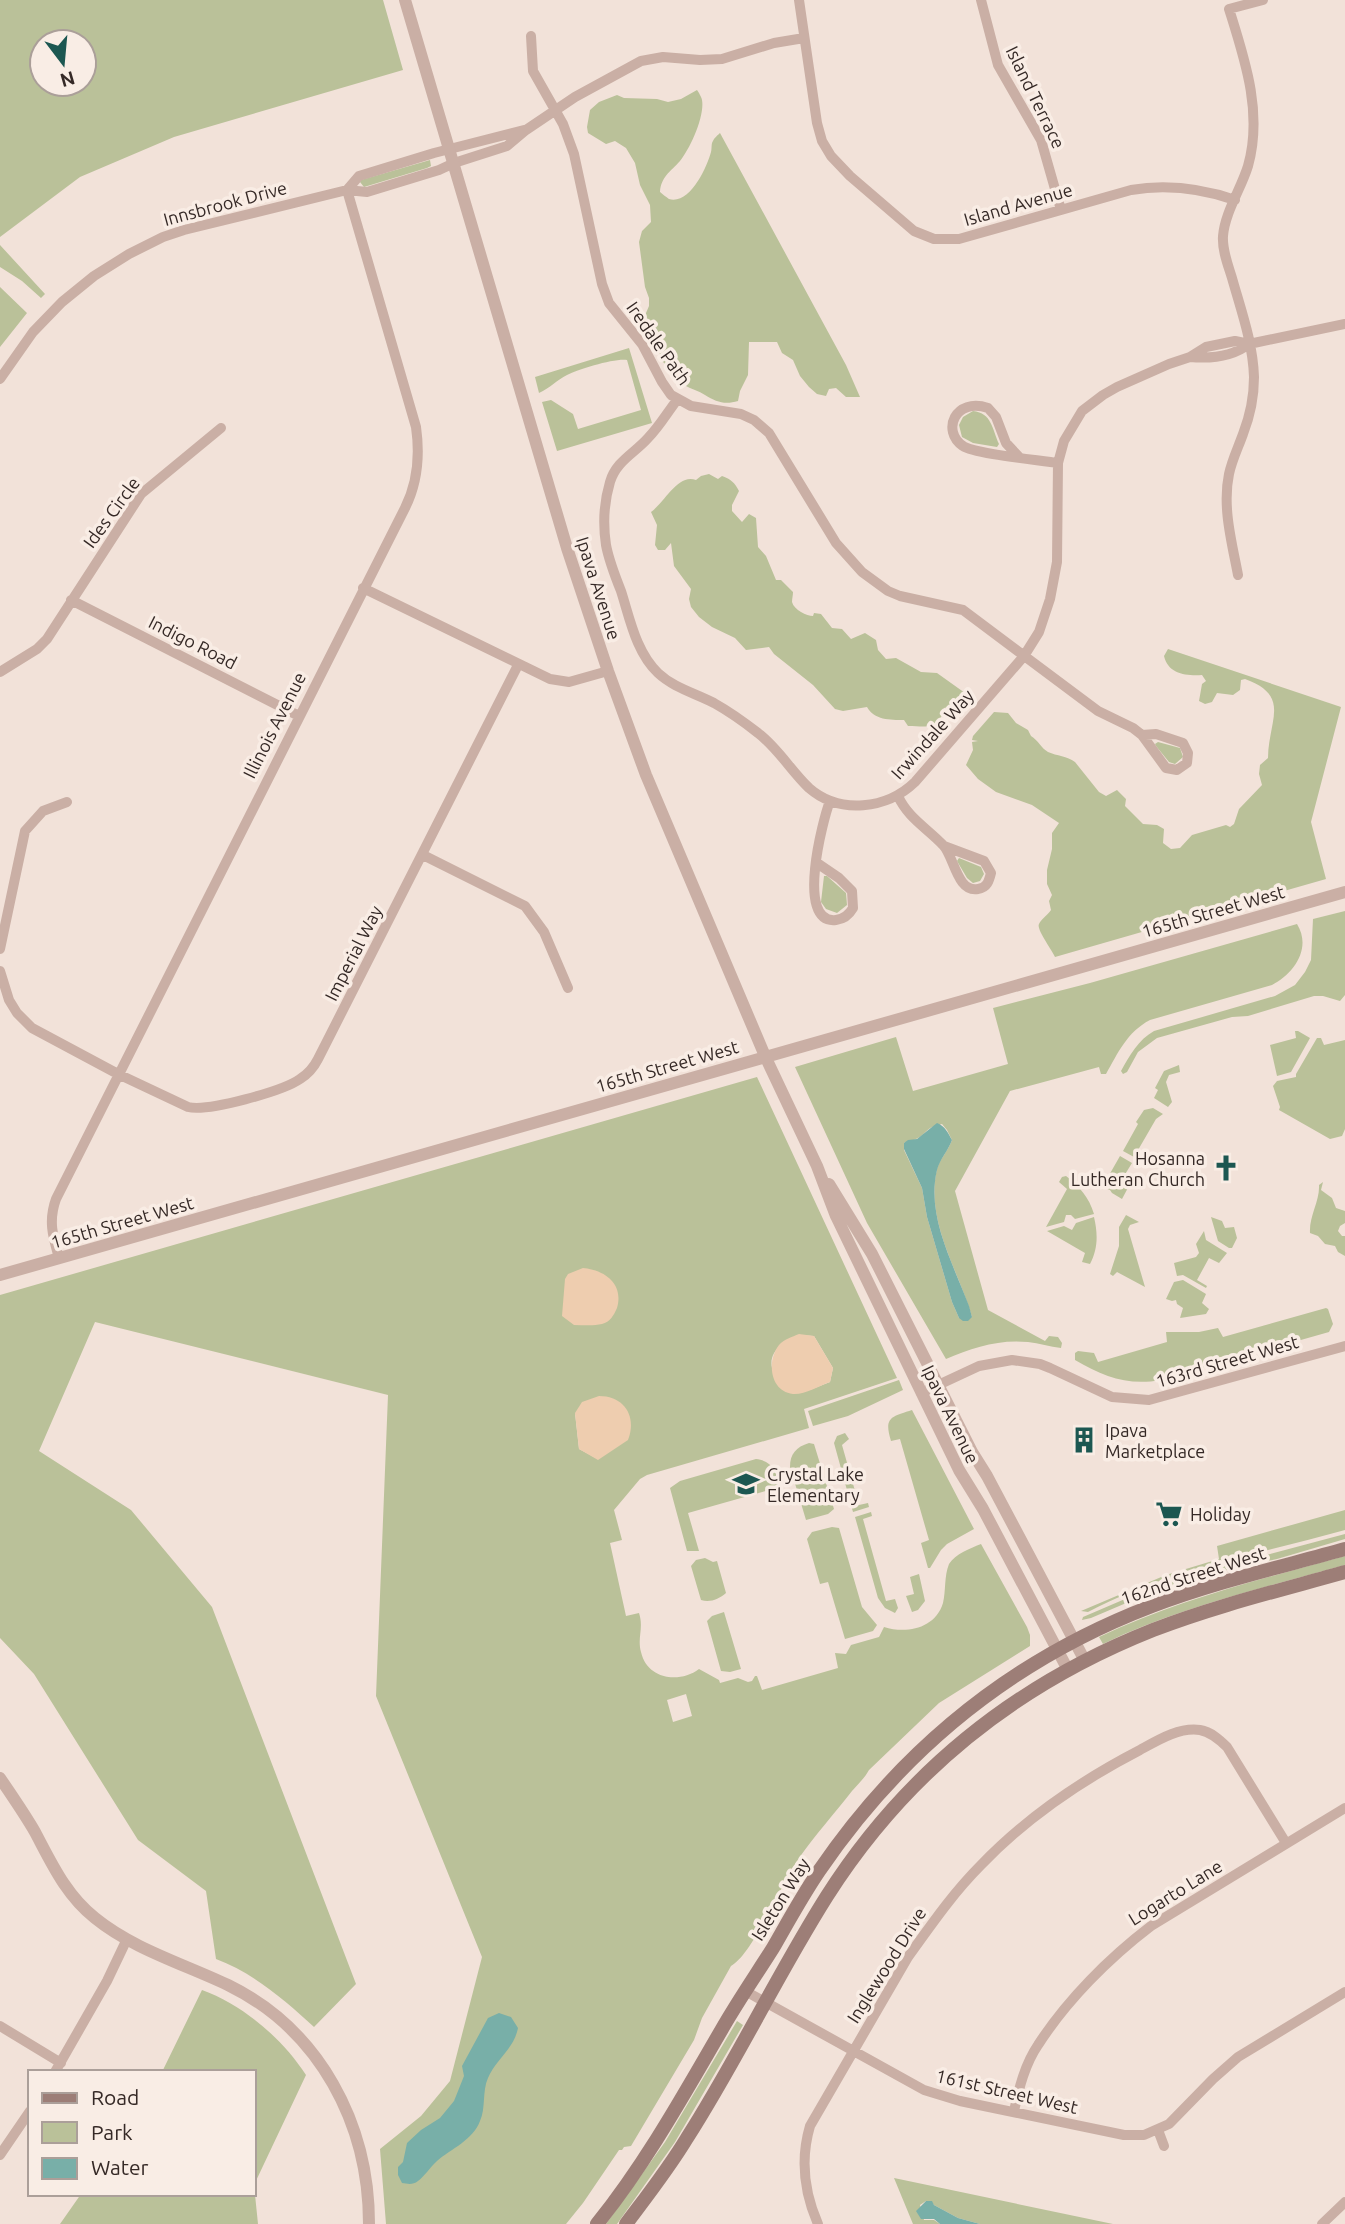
<svg xmlns="http://www.w3.org/2000/svg" width="1345" height="2224" font-family="Ubuntu,sans-serif">
	<style>
		.green { fill: #bac199; fill-rule: evenodd }
		.sand { fill: #eecdaf }
		.water { fill: #78afa8 }
		.lines { fill: none; stroke-linecap: round; stroke-linejoin: round }
		.minor { stroke: #caafa5; stroke-width: 10 }
		.tertiary { stroke: #caafa5; stroke-width: 12 }
		.secondary { stroke: #9d7e77; stroke-width: 14 }
		.labels { text-anchor: middle; dominant-baseline: central; stroke-width: 7; stroke-linejoin: round; paint-order: stroke }
		.street-label { font-size: 18px; fill: #352926; stroke: #f9ede5 }
		.poi-label { font-size: 18px; fill: #352926; stroke: #f9ede5; text-anchor: start }
	</style>
	<rect width="100%" height="100%" fill="#f2e2d9"/>
	<path class="green" d="M 0,0 L 383,0 L 403,70 L 174,137 L 80,177 L 0,237 ZM 84,42 L 84,84 L 42,84 L 42,42 Z
		M 697,90 C 698,91 702,98 702,100 C 705,116 690,149 680,161 C 670,172 661,177 660,192 C 661,193 669,199 669,199 C 690,205 707,167 711,152 C 712,149 711,143 713,141 C 714,138 718,135 720,133 L 846,365 L 860,397 L 846,397 L 836,388 L 829,389 L 826,396 L 817,394 L 809,387 L 800,376 L 793,360 L 782,353 L 777,342 L 749,342 L 748,375 L 740,391 L 738,401 C 725,405 716,402 705,395 C 699,391 691,389 684,385 L 678,386 L 673,380 L 672,368 C 655,361 662,350 656,339 C 653,333 647,328 643,320 L 649,306 L 649,298 L 645,287 L 639,242 L 642,231 L 651,222 L 650,205 L 640,185 L 635,163 L 626,148 L 615,141 L 606,144 L 588,133 L 587,127 L 590,110 L 599,102 L 617,95 L 624,98 L 657,99 L 668,102 L 681,99 Z
		M 430,160 L 431,166 L 427,168 L 364,187 L 360,182 L 361,180 Z
		M 0,245 L 45,294 L 41,298 L 22,281 L 0,267 Z
		M 0,287 L 27,313 L 0,347 Z
		M 629,348 L 652,423 L 557,451 L 542,402 L 551,400 L 573,414 L 578,429 L 641,410 L 627,360 C 615,358 579,369 567,375 C 557,380 550,388 539,393 L 535,377 Z
		M 973,411 C 992,413 992,429 999,444 L 997,447 L 973,443 L 962,437 L 959,425 L 963,417 Z
		M 709,474 L 718,479 L 722,476 C 731,479 735,483 739,491 L 732,505 L 732,511 L 742,522 L 749,514 L 756,518 L 758,547 L 766,556 L 776,580 L 781,580 L 793,592 C 793,595 792,599 792,602 C 794,610 807,616 813,616 L 814,613 L 821,614 L 832,628 L 842,629 L 851,639 L 865,633 L 876,640 L 878,650 L 886,659 L 896,658 L 921,672 L 937,673 L 972,698 L 958,716 L 948,707 L 944,708 C 939,731 927,726 908,726 L 904,720 C 890,720 874,720 867,707 L 843,711 L 835,709 L 813,685 L 774,654 L 769,647 L 746,650 L 735,638 L 712,627 L 699,617 L 691,607 L 689,599 L 691,589 L 674,566 L 671,543 L 665,550 L 658,550 L 655,545 L 657,525 L 651,512 C 665,502 678,473 696,480 L 701,476 Z
		M 1168,649 L 1341,707 L 1311,822 L 1326,879 L 1055,957 C 1052,950 1036,929 1039,924 C 1041,919 1048,915 1051,910 L 1049,901 L 1052,895 L 1047,884 L 1047,870 L 1052,849 L 1052,833 L 1059,823 L 1032,805 L 996,792 L 978,779 L 966,765 L 973,750 L 972,742 L 978,741 L 972,740 L 973,736 L 994,712 L 1008,713 L 1016,723 L 1028,730 L 1031,736 C 1038,740 1041,748 1048,752 C 1057,756 1067,756 1075,762 L 1099,792 L 1106,796 L 1117,790 L 1126,799 L 1125,806 L 1143,824 L 1157,825 L 1164,829 L 1163,843 L 1171,849 L 1180,848 L 1192,835 L 1226,825 L 1230,827 L 1234,824 L 1239,809 L 1262,785 L 1259,774 L 1260,765 L 1268,758 C 1268,721 1292,696 1245,679 L 1241,680 L 1240,690 L 1233,695 L 1217,693 L 1212,702 L 1205,704 L 1199,701 L 1202,684 L 1206,681 L 1202,675 C 1186,676 1168,674 1164,656 Z
		M 1158,742 L 1180,748 L 1183,757 L 1175,764 L 1169,762 L 1156,746 L 1155,744 Z
		M 959,858 L 981,867 L 984,874 L 980,881 L 973,883 L 967,878 L 957,861 Z
		M 824,876 L 827,876 L 846,893 L 847,905 L 837,913 L 826,909 L 821,902 Z
		M 1345,911 L 1345,995 L 1340,1001 L 1323,996 L 1314,996 L 1248,1016 L 1232,1017 L 1157,1038 L 1138,1052 L 1127,1072 L 1123,1074 L 1121,1071 C 1130,1055 1138,1040 1154,1031 L 1275,996 L 1295,985 L 1305,972 L 1311,960 L 1313,919 Z
		M 1297,924 C 1312,948 1294,974 1272,985 L 1150,1020 C 1127,1032 1118,1053 1106,1074 L 1101,1074 L 1099,1067 L 1010,1091 L 955,1191 L 988,1310 L 1045,1341 L 1049,1336 L 1058,1337 L 1062,1343 L 1061,1348 C 1050,1347 1039,1343 1028,1342 C 998,1339 972,1348 946,1359 L 867,1223 L 795,1067 L 896,1037 L 913,1091 L 1008,1064 L 993,1008 L 1090,983 ZM 942,1124 L 947,1130 L 952,1140 C 948,1151 940,1159 937,1169 C 925,1221 958,1269 972,1317 L 959,1318 L 952,1302 L 927,1217 L 922,1188 L 904,1150 L 904,1143 C 908,1141 912,1141 916,1139 C 928,1134 923,1128 942,1124 Z
		M 1295,1031 L 1298,1031 L 1310,1038 L 1291,1072 L 1277,1076 L 1270,1045 L 1296,1038 Z
		M 1317,1038 L 1321,1038 L 1324,1045 L 1345,1040 L 1345,1129 L 1342,1136 L 1330,1139 L 1279,1110 L 1280,1107 L 1273,1086 L 1277,1081 L 1296,1077 L 1296,1074 Z
		M 1179,1065 L 1180,1072 L 1169,1075 L 1166,1082 L 1172,1102 L 1168,1107 L 1154,1098 L 1158,1090 L 1155,1088 L 1164,1071 Z
		M 757,1077 L 897,1378 L 804,1409 L 809,1428 L 647,1475 L 640,1479 L 614,1510 L 622,1540 L 610,1543 L 626,1616 L 639,1613 C 644,1628 637,1638 641,1652 C 647,1679 679,1684 699,1669 L 719,1680 L 720,1683 L 738,1678 L 748,1682 L 752,1681 L 755,1676 L 757,1676 L 762,1690 L 838,1668 L 835,1653 L 846,1654 L 851,1645 L 879,1637 L 884,1627 C 906,1634 935,1629 943,1603 C 946,1591 944,1576 949,1564 C 955,1554 971,1548 981,1544 L 1027,1627 L 1030,1635 L 1030,1646 L 939,1703 L 869,1770 C 864,1779 858,1784 852,1791 C 835,1813 815,1835 799,1858 C 782,1882 753,1954 731,1966 L 702,2018 L 694,2040 L 631,2146 L 624,2147 L 622,2150 L 619,2150 L 583,2203 L 566,2224 L 386,2224 L 380,2149 L 421,2116 L 450,2081 L 482,1957 L 376,1696 L 388,1395 L 95,1322 L 39,1451 L 131,1510 L 212,1607 L 356,1984 L 314,2027 C 286,2001 252,1972 216,1959 L 206,1891 L 138,1840 L 34,1674 L 0,1638 L 0,1295 ZM 799,1335 L 814,1336 L 833,1368 L 830,1382 C 816,1387 802,1395 788,1392 C 783,1385 774,1376 772,1368 C 768,1351 786,1339 799,1335 ZM 575,1413 L 598,1459 L 579,1449 ZM 686,1694 L 692,1716 L 673,1722 L 667,1700 Z
		M 1153,1108 L 1163,1114 L 1156,1119 L 1134,1157 L 1123,1151 L 1138,1124 L 1136,1122 L 1144,1110 Z
		M 1120,1156 L 1132,1163 L 1124,1176 L 1125,1181 L 1130,1184 L 1122,1199 L 1112,1193 L 1110,1190 L 1105,1188 L 1097,1177 L 1099,1174 L 1108,1177 Z
		M 1066,1176 C 1079,1186 1089,1197 1094,1214 L 1075,1219 L 1071,1215 L 1066,1215 L 1064,1222 L 1046,1227 L 1067,1189 L 1059,1182 L 1062,1177 Z
		M 1323,1182 L 1321,1190 L 1332,1198 L 1336,1208 L 1345,1211 L 1345,1223 L 1340,1226 L 1338,1231 L 1342,1236 L 1345,1236 L 1345,1256 L 1338,1252 L 1335,1246 L 1325,1244 L 1318,1236 L 1310,1233 C 1309,1216 1320,1201 1319,1185 Z
		M 1126,1215 L 1139,1222 L 1130,1225 L 1128,1229 L 1145,1287 L 1117,1272 L 1113,1276 L 1110,1274 L 1119,1246 L 1119,1227 Z
		M 1094,1217 C 1098,1234 1098,1249 1090,1264 L 1082,1262 L 1085,1253 L 1047,1231 L 1064,1226 L 1072,1230 L 1076,1223 Z
		M 1211,1217 L 1222,1221 L 1225,1228 L 1234,1227 L 1237,1238 L 1232,1248 L 1229,1248 L 1218,1241 Z
		M 1204,1231 L 1206,1240 L 1227,1253 L 1219,1263 L 1209,1258 L 1197,1280 L 1207,1286 L 1206,1288 L 1183,1275 L 1177,1276 L 1174,1263 L 1196,1257 L 1199,1253 L 1196,1244 Z
		M 1183,1280 L 1206,1294 L 1202,1303 L 1209,1309 L 1206,1314 L 1180,1318 L 1183,1308 L 1177,1304 L 1176,1300 L 1172,1301 L 1166,1299 L 1174,1282 Z
		M 1326,1308 L 1328,1309 L 1333,1324 L 1329,1332 L 1161,1380 C 1128,1386 1104,1377 1075,1360 L 1075,1353 L 1078,1351 L 1094,1353 L 1098,1362 L 1167,1342 L 1166,1332 L 1199,1332 L 1218,1328 L 1223,1337 Z
		M 899,1380 L 903,1390 L 848,1416 L 813,1426 L 808,1411 Z
		M 912,1410 L 974,1529 L 947,1544 L 941,1550 L 930,1568 L 928,1568 L 921,1543 L 929,1540 L 900,1439 L 891,1441 C 884,1418 890,1417 912,1410 Z
		M 845,1433 L 849,1439 L 842,1445 L 859,1505 L 868,1503 L 869,1507 L 853,1512 L 834,1443 L 837,1436 Z
		M 809,1443 L 814,1444 L 834,1509 L 828,1514 L 806,1520 L 790,1467 C 790,1454 796,1447 809,1443 Z
		M 756,1459 C 773,1461 776,1472 780,1487 L 688,1513 L 699,1551 L 687,1551 L 670,1488 L 680,1481 Z
		M 1345,1510 L 1345,1530 C 1259,1554 1168,1570 1088,1612 L 1081,1611 L 1166,1575 L 1219,1559 L 1217,1546 Z
		M 871,1512 L 872,1516 L 863,1519 L 886,1601 L 895,1599 L 898,1608 L 895,1613 L 885,1608 L 878,1598 L 855,1517 Z
		M 832,1527 L 839,1528 L 862,1607 L 877,1625 L 873,1631 L 845,1639 L 828,1582 L 820,1584 L 807,1539 L 812,1532 Z
		M 1345,1534 L 1345,1539 L 1277,1559 L 1201,1576 L 1138,1598 L 1091,1618 L 1082,1620 L 1083,1617 L 1132,1596 L 1188,1576 Z
		M 1345,1556 L 1345,1565 C 1264,1588 1179,1607 1103,1644 L 1099,1637 C 1177,1600 1262,1579 1345,1556 Z
		M 705,1558 L 713,1562 L 717,1561 L 726,1593 C 719,1599 710,1603 701,1600 L 691,1566 L 696,1560 Z
		M 919,1574 L 925,1601 L 918,1610 L 912,1612 L 906,1596 L 914,1594 L 910,1577 Z
		M 724,1612 L 741,1669 L 730,1672 L 721,1671 L 707,1621 L 712,1616 Z
		M 202,1990 C 243,2005 282,2038 306,2075 L 254,2185 L 258,2224 L 60,2224 L 81,2194 L 254,2194 L 254,2072 L 162,2072 Z
		M 737,2021 L 743,2025 L 675,2142 L 617,2224 L 606,2224 L 665,2142 Z
		M 894,2178 L 1113,2224 L 980,2224 L 958,2218 L 934,2205 L 931,2201 L 926,2201 L 920,2205 L 924,2220 L 934,2220 L 940,2224 L 913,2224 Z"/>
	<path class="sand" d="M 583,1268 C 605,1270 624,1284 617,1308 C 614,1315 610,1322 602,1324 C 594,1326 583,1325 574,1325 L 562,1316 L 565,1279 L 568,1274 Z
		M 799,1334 L 814,1336 L 833,1368 L 830,1382 C 819,1386 804,1395 793,1394 C 769,1391 767,1360 779,1345 C 784,1339 792,1337 799,1334 Z
		M 599,1396 C 625,1396 637,1417 628,1440 L 598,1460 L 579,1449 L 575,1413 L 582,1402 Z"/>
	<path class="water" d="M 937,1123 C 945,1126 948,1133 952,1140 C 948,1151 940,1159 937,1170 C 926,1216 953,1263 969,1306 L 972,1317 L 968,1321 L 963,1321 L 959,1318 L 952,1302 L 927,1217 L 922,1188 L 904,1149 L 904,1143 L 908,1140 L 917,1139 Z
		M 499,2013 L 511,2017 L 518,2028 C 514,2049 496,2059 488,2078 C 482,2091 486,2108 480,2121 C 473,2140 451,2149 437,2161 C 430,2167 425,2176 418,2181 C 413,2185 408,2184 402,2183 L 398,2175 L 398,2167 L 403,2162 L 407,2143 L 421,2130 L 440,2118 L 454,2101 L 464,2076 L 462,2066 L 488,2018 Z
		M 926,2201 L 932,2201 L 934,2205 L 958,2218 L 980,2224 L 940,2224 L 934,2219 L 921,2219 L 916,2211 Z"/>
	<g class="lines">
		<path class="minor" d="M 799,0 L 817,123 L 822,141 L 831,156 L 850,176 L 914,231 L 934,239 L 959,239 L 1131,190 C 1167,184 1200,188 1235,200
			M 981,0 L 998,65 L 1041,140 L 1061,210
			M 531,36 L 533,71 L 563,124 L 574,154 L 602,284 L 609,303 L 642,344 L 662,382 L 671,395 L 691,406 L 741,414 L 754,420 L 769,433 L 836,543 L 862,572 L 888,591 L 900,596 L 963,610 L 1098,711 L 1133,728 L 1142,735 L 1166,768 L 1177,770 L 1187,763 L 1188,753 L 1183,743 L 1156,734 L 1142,735
			M 347,190 L 359,176 L 434,153 L 524,130
			M 1190,357 C 1212,359 1232,357 1249,344 L 1345,324
			M 0,379 L 33,332 L 62,302 L 94,276 L 129,254 L 163,237 L 184,230 L 347,190 L 367,192 L 439,170 L 454,163 L 507,146 L 526,130 L 575,97 L 641,61 L 663,57 L 700,60 L 722,59 L 774,43 L 804,38
			M 677,400 C 667,413 659,427 648,438 C 635,453 616,461 610,482 C 604,502 603,525 606,545 C 609,561 615,576 621,591 C 630,619 636,652 658,673 C 674,688 695,693 714,703 C 730,712 744,722 758,733 C 778,748 791,771 809,788 C 840,815 887,809 915,782 L 1024,656 L 1039,632 L 1050,599 L 1057,562 L 1058,463 L 1064,441 L 1082,411 L 1103,395 L 1117,387 L 1169,364 L 1190,357 L 1206,347 L 1235,341 L 1249,344
			M 1019,457 L 1006,443 L 996,417 L 988,408 C 955,397 941,431 963,446 C 974,454 1040,460 1058,463
			M 1238,575 C 1232,543 1222,507 1229,474 C 1232,460 1238,448 1243,434 C 1250,416 1254,396 1254,377 C 1253,343 1241,310 1232,278 C 1228,265 1222,250 1223,236 C 1225,212 1241,189 1248,166 C 1263,113 1245,60 1229,9 L 1263,0
			M 363,588 L 550,679 L 569,682 L 608,671
			M 71,600 L 299,716
			M 0,672 L 37,649 L 47,639 L 141,494 L 221,428
			M 898,796 C 908,818 927,828 943,845 C 954,856 957,893 978,889 C 987,888 989,881 991,873 L 984,861 L 944,846
			M 423,855 L 525,906 L 544,932 L 568,988
			M 817,863 L 839,878 L 852,891 L 853,908 C 849,915 844,919 836,920 C 795,925 823,819 830,801
			M 0,949 L 25,831 L 43,811 L 67,802
			M 0,971 L 9,1000 L 17,1013 L 32,1028 L 118,1074 L 188,1107 C 208,1112 283,1091 300,1079 C 308,1074 314,1067 318,1059 L 518,665
			M 59,1258 C 53,1237 48,1221 56,1199 L 405,508 C 418,482 420,455 416,427 L 347,190
			M 921,1393 L 979,1366 L 1012,1360 L 1040,1364 L 1050,1368 L 1112,1397 L 1149,1400 L 1345,1346
			M 747,1992 L 924,2090 L 960,2101 L 1124,2135 L 1144,2135 L 1169,2124 L 1213,2079 L 1238,2057 L 1345,1992
			M 0,2026 L 61,2063
			M 55,2072 L 107,1981 L 127,1939
			M 1014,2111 C 1019,2088 1025,2064 1038,2045 C 1067,2000 1109,1958 1151,1926 L 1345,1808
			M 1158,2130 L 1164,2146
			M 0,2155 L 30,2111
			M 818,2224 C 804,2192 800,2160 810,2126 L 908,1957 C 931,1925 953,1893 981,1865 C 1027,1817 1082,1780 1140,1750 C 1158,1740 1179,1727 1200,1730 C 1211,1732 1219,1739 1227,1747 L 1286,1843
			M 1322,2224 L 1345,2202"/>
		<path class="tertiary" d="M 405,0 L 567,548 L 608,671 L 646,775 L 765,1056 L 817,1166 L 836,1216 L 959,1470 L 983,1509 L 1068,1670
			M 829,1184 L 872,1254 L 972,1452 L 987,1476 L 1085,1661
			M 0,1275 L 1345,892
			M 0,1778 C 12,1796 24,1813 35,1832 C 52,1864 66,1895 95,1918 C 133,1949 184,1964 228,1985 C 320,2030 369,2124 369,2224"/>
		<path class="secondary" d="M 597,2224 C 646,2163 683,2096 722,2029 C 738,2001 756,1975 773,1948 C 788,1922 802,1896 819,1871 C 903,1748 1013,1659 1152,1606 C 1215,1582 1281,1567 1345,1549
			M 626,2224 C 647,2196 669,2168 687,2138 C 737,2060 777,1975 827,1896 C 906,1772 1017,1684 1153,1630 C 1215,1606 1281,1590 1345,1572"/>
	</g>
	<defs>
		<g id="church-bare" transform="scale(2.1)"><path d="M-1.2-6h2.4v3.5h3.3v2.4h-3.3V6h-2.4V-.1h-3.3v-2.4h3.3Z" fill="#1c5751" stroke="#f9ede5" stroke-width="2.5" paint-order="stroke"/></g>
		<g id="building-bare" transform="scale(2.1)"><path d="M-4-6H4V6H1V3H-1V6H-4ZM-2.5-4.3h1.7v1.8h-1.7ZM.8-4.3h1.7v1.8H.8ZM-2.5-1h1.7V.8h-1.7ZM.8-1h1.7V.8H.8Z" fill="#1c5751" stroke="#f9ede5" stroke-width="2.5" paint-order="stroke"/></g>
		<g id="school-bare" transform="scale(2.1)"><path d="M0-5L7-2L0 1L-7-2ZM-4 1L0 2.5L4 1V4Q0 6-4 4Z" fill="#1c5751" stroke="#f9ede5" stroke-width="2.5" paint-order="stroke"/></g>
		<g id="supermarket-bare" transform="scale(2.1)"><path d="M-6-5.5h2.5l.6 2H6L4.5 2H-2.5L-4.4-4H-6ZM-1.5 3.2a1.3 1.3 0 1 0 .1 0ZM3 3.2a1.3 1.3 0 1 0 .1 0Z" fill="#1c5751" stroke="#f9ede5" stroke-width="2.5" paint-order="stroke"/></g>
	</defs>
	<g fill-rule="evenodd">
		<use href="#church-bare" x="1226" y="1168"/>
		<use href="#building-bare" x="1084" y="1440"/>
		<use href="#school-bare" x="746" y="1484"/>
		<use href="#supermarket-bare" x="1169" y="1514"/>
	</g>
	<g class="labels">
		<g class="street-label">
			<text transform="translate(1036 97) rotate(64)">Island Terrace</text>
			<text transform="translate(225 203) rotate(-15)">Innsbrook Drive</text>
			<text transform="translate(1018 204) rotate(-16)">Island Avenue</text>
			<text transform="translate(659 343) rotate(55)">Iredale Path</text>
			<text transform="translate(111 512) rotate(-54)">Ides Circle</text>
			<text transform="translate(599 588) rotate(72)">Ipava Avenue</text>
			<text transform="translate(193 642) rotate(27)">Indigo Road</text>
			<text transform="translate(274 725) rotate(-63)">Illinois Avenue</text>
			<text transform="translate(932 734) rotate(-48)">Irwindale Way</text>
			<text transform="translate(1213 911) rotate(-16)">165th Street West</text>
			<text transform="translate(353 953) rotate(-63)">Imperial Way</text>
			<text transform="translate(667 1066) rotate(-16)">165th Street West</text>
			<text transform="translate(122 1222) rotate(-16)">165th Street West</text>
			<text transform="translate(1227 1361) rotate(-16)">163rd Street West</text>
			<text transform="translate(951 1414) rotate(64)">Ipava Avenue</text>
			<text transform="translate(1193 1575) rotate(-18)">162nd Street West</text>
			<text transform="translate(1175 1892) rotate(-32)">Logarto Lane</text>
			<text transform="translate(780 1899) rotate(-58)">Isleton Way</text>
			<text transform="translate(886 1965) rotate(-58)">Inglewood Drive</text>
			<text transform="translate(1007 2091) rotate(13)">161st Street West</text>
		</g>
		<g class="poi-label">
			<text x="1205" y="1158" text-anchor="end">Hosanna<tspan x="1205" dy="21">Lutheran Church</tspan></text>
			<text x="1105" y="1430">Ipava<tspan x="1105" dy="21">Marketplace</tspan></text>
			<text x="767" y="1474">Crystal Lake<tspan x="767" dy="21">Elementary</tspan></text>
			<text x="1190" y="1514">Holiday</text>
		</g>
	</g>
	<rect x="28" y="2070" width="228" height="126" fill="#f9ede5" stroke="#ab9f99" stroke-width="2"/>
	<rect x="42" y="2093" width="35" height="10" fill="#9d7e77" stroke="#ab9f99" stroke-width="2"/>
	<text x="91" y="2105" font-size="21" fill="#352926">Road</text>
	<rect x="42" y="2122" width="35" height="21" fill="#bac199" stroke="#ab9f99" stroke-width="2"/>
	<text x="91" y="2140" font-size="21" fill="#352926">Park</text>
	<rect x="42" y="2158" width="35" height="21" fill="#78afa8" stroke="#ab9f99" stroke-width="2"/>
	<text x="91" y="2175" font-size="21" fill="#352926">Water</text>
	<g transform="translate(63 63) rotate(164)"><circle r="33" fill="#f9ede5" stroke="#ab9f99" stroke-width="2"/>
	<path d="M0-5L12 26L0 18L-12 26Z" fill="#1c5751"/>
	<text y="-10" font-size="19" font-weight="bold" text-anchor="middle" fill="#352926">N</text>
	</g>
</svg>
